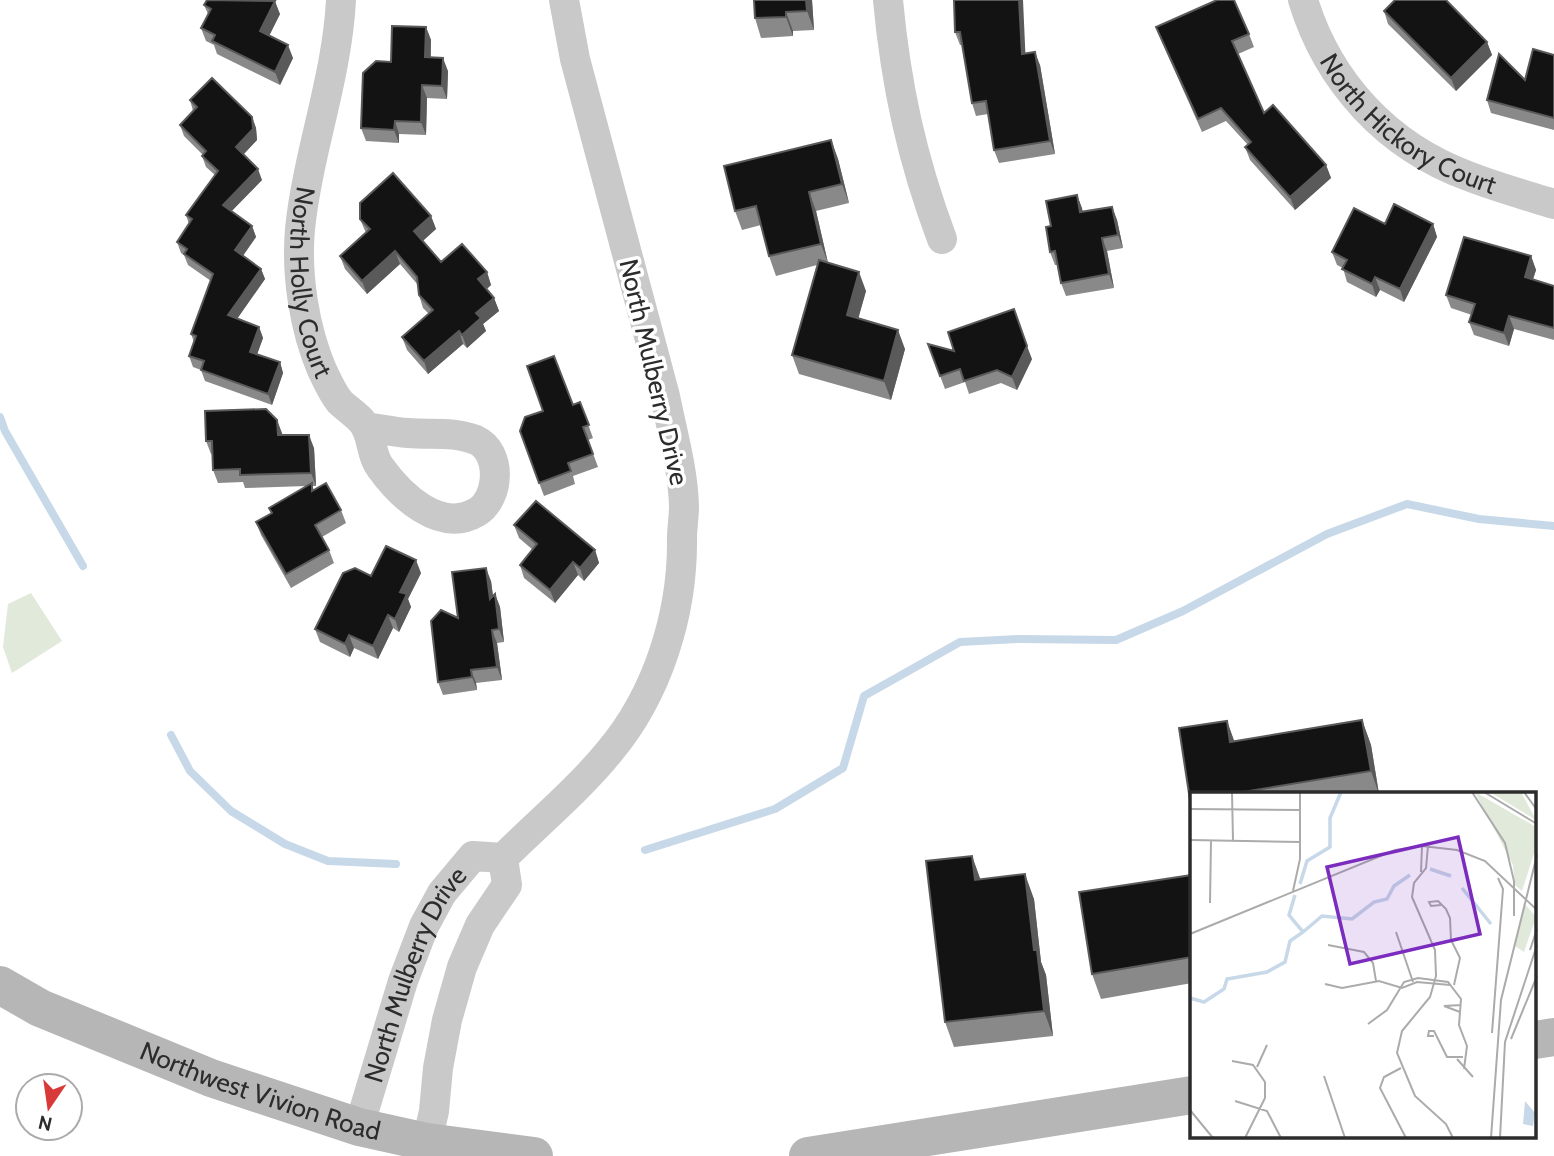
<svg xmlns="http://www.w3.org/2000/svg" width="1554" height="1156" font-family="Cabin,sans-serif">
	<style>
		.green { fill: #e1e9da }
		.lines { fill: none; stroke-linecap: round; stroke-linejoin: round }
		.stream { stroke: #c7d8e8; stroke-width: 8 }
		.minor { stroke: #c9c9c9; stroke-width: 30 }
		.secondary { stroke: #b6b6b6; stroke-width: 38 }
		.wall { fill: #898989 }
		.shaded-wall { fill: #5a5a5a }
		.building { fill: #131313; stroke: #5a5a5a; stroke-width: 2 }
		.labels { text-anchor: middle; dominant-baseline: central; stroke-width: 7; stroke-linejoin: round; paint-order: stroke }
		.street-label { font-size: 26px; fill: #2c2c2c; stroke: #fff }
		.inset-river { fill: none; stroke: #c7d8e8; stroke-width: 3.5 }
		.inset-road { fill: none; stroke: #ababab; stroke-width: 2 }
		.view { fill: #7b2cbf; fill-opacity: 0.15; stroke: #7b2cbf; stroke-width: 3.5 }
		.inset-edge { fill: none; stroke: #2c2c2c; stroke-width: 3.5 }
	</style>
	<rect width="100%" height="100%" fill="#fff"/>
	<path class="green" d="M 31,593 L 62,641 L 12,673 L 3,647 L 8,604 Z"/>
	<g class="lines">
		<path class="stream" d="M 0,417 L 5,431 L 83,566
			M 171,735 L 190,771 L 231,811 L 285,844 L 328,861 L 396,864
			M 645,850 L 775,809 L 843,768 L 864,696 L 960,642 L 1018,639 L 1116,640 L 1183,611 L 1327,534 L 1407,504 L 1479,519 L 1554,526"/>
		<g class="minor">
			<path id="s1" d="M 341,0 C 337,78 308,152 300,229 C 296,274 304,328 322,370 C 327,380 333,394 340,402 C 348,410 362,418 366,428 C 373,441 371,455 380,467 C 400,495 440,534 477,512 C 500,498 502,452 476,440 C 454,431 431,435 408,433 C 394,432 380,429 366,427"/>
			<path d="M 888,0 C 896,86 912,159 942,239"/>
			<path id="s2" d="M 1303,0 C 1328,82 1387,146 1468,176 C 1496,187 1525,195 1554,204"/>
			<path id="s3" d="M 359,1127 L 403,981 L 424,926 L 442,893 L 473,856 L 503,858 C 538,823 578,790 609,752 C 658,694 683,613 682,538 C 682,528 684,517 684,506 C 683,469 672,432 665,396 L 575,59 L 564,0"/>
			<path d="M 427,1142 L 434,1111 L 438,1068 L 447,1020 L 462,967 L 480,925 L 507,885 L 503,858"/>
		</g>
		<g class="secondary">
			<path id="s4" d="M 0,985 L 40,1008 L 211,1078 L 359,1127 L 427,1142 L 534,1156"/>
			<path d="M 1535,1040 L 1554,1037"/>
			<path d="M 808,1156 L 1192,1095"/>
		</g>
	</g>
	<path class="wall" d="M 812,0 L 814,30 L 793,31 L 793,36 L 761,38 L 755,18 Z
		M 954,0 L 1040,65 L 1055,154 L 999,163 L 994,150 L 988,114 L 976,116 L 972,103 L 962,45 L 960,45 L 955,32 Z
		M 204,5 L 280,14 L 269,36 L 293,58 L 280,85 L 217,54 L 214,45 L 206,41 L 201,28 L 208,14 Z
		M 1384,11 L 1487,42 L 1492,55 L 1456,91 L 1388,24 Z
		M 426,27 L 431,40 L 431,57 L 448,71 L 447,99 L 427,98 L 426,135 L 399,134 L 399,143 L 366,141 L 361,128 L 391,62 Z
		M 1156,27 L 1249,34 L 1254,47 L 1238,54 L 1264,113 L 1326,165 L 1331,178 L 1295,210 L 1250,160 L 1245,147 L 1248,145 L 1226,121 L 1202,132 L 1161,40 Z
		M 1554,55 L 1554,130 L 1491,113 L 1487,100 L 1525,80 Z
		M 190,100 L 252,117 L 256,128 L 257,140 L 243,155 L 262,180 L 231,211 L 252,226 L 256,237 L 243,256 L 261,269 L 265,279 L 237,319 L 259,327 L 263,338 L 257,354 L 280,362 L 283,373 L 272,405 L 205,381 L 201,370 L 193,367 L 189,356 L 194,342 L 191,334 L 211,281 L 188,265 L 184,255 L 181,253 L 177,242 L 189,224 L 186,215 L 215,175 L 206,167 L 202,156 L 203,155 L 184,136 L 180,125 L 193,111 Z
		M 831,140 L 838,159 L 849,203 L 816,211 L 828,263 L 866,291 L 858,318 L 905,349 L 891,400 L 799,374 L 792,355 L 817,265 L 776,276 L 769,256 L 761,225 L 742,230 L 735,211 Z
		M 1077,195 L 1083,212 L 1112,207 L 1117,220 L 1123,248 L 1107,251 L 1114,288 L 1066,296 L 1061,283 L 1058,265 L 1055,265 L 1050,252 L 1051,226 Z
		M 431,216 L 436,229 L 423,241 L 441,262 L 487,272 L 491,285 L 487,289 L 494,298 L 499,311 L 483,324 L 486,331 L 467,348 L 463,344 L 428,374 L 407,350 L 402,337 L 429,314 L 423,308 L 419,295 L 418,285 L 400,264 L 367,294 L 345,269 L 340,256 L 366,233 L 360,219 Z
		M 1385,224 L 1433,224 L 1437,237 L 1404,302 L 1380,290 L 1376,297 L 1347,282 L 1343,268 L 1337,265 L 1332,252 Z
		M 1531,256 L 1536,270 L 1533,280 L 1554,286 L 1554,340 L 1514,329 L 1509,346 L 1474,335 L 1469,322 L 1472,315 L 1451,308 L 1446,295 Z
		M 928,344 L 954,351 L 1032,359 L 1017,390 L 1001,383 L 969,394 L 965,382 L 945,389 Z
		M 580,402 L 593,438 L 588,440 L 598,467 L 573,476 L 575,484 L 544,496 L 520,431 Z
		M 277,420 L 282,435 L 314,448 L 316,486 L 312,486 L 314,490 L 341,510 L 346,523 L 322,537 L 329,550 L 334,563 L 291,588 L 261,535 L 256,522 L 271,514 L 269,508 L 307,486 L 245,488 L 243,482 L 218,483 L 213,470 L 212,454 L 211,454 L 206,441 Z
		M 514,525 L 595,550 L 599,563 L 584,581 L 578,575 L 555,603 L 524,578 L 520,565 L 533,550 L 519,538 Z
		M 421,573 L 408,599 L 411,607 L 399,632 L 393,628 L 378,659 L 354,648 L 350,657 L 320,642 L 315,629 L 371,576 Z
		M 491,581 L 493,596 L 495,594 L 500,607 L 504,642 L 497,643 L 502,680 L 476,683 L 477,690 L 443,695 L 438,682 L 458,618 Z
		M 1362,720 L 1371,745 L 1379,794 L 1192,794 L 1192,804 L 1179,728 L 1227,721 L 1234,741 Z
		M 972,856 L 980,879 L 1034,899 L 1041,962 L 1046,975 L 1053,1036 L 954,1047 L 945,1022 Z
		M 1192,875 L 1192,983 L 1101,999 L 1092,974 Z"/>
	<path class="shaded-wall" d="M 806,0 L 812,0 L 814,30 L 807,11 Z
		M 1019,0 L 1023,0 L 1026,67 L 1022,54 Z
		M 275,1 L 280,14 L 265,44 L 260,31 Z
		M 786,12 L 793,31 L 793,36 L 786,17 Z
		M 426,27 L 431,40 L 430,70 L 425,57 Z
		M 1487,42 L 1492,55 L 1456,91 L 1451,78 Z
		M 288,45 L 293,58 L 280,85 L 275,72 Z
		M 1035,52 L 1040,65 L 1055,154 L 1050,141 Z
		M 443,58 L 448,71 L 447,99 L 442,86 Z
		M 422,85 L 427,98 L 426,135 L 421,122 Z
		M 252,117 L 256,128 L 257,140 L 240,158 L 236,147 Z
		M 395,121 L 399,134 L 399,143 L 394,130 Z
		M 831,140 L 838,159 L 849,203 L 842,184 Z
		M 1326,165 L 1331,178 L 1295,210 L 1290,197 Z
		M 258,169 L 262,180 L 227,216 L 223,205 Z
		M 809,192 L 816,211 L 828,263 L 821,244 Z
		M 1077,195 L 1082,208 L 1085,225 L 1080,212 Z
		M 1112,207 L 1117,220 L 1123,248 L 1118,235 Z
		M 431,216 L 436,229 L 419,244 L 414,231 Z
		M 1433,224 L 1437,237 L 1404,302 L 1400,289 Z
		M 252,226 L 256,237 L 239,261 L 235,250 Z
		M 1102,238 L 1107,251 L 1114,288 L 1109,274 Z
		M 395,251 L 400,264 L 367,294 L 362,281 Z
		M 1531,256 L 1536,270 L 1529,290 L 1525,277 Z
		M 261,269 L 265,279 L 232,326 L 228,315 Z
		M 487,272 L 491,285 L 483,292 L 478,279 Z
		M 859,272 L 866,291 L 854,334 L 847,315 Z
		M 1375,277 L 1380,290 L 1376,297 L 1372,284 Z
		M 494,298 L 499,311 L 483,324 L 486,331 L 467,348 L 462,335 L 476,313 Z
		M 1509,316 L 1514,329 L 1509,346 L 1504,333 Z
		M 259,327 L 263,338 L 254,363 L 250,352 Z
		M 898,330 L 905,349 L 891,400 L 884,381 Z
		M 459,331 L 463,344 L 428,374 L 424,361 Z
		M 1027,346 L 1032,359 L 1017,390 L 1012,377 Z
		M 280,362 L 283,373 L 272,405 L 268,394 Z
		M 277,420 L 282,433 L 282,449 L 278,435 Z
		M 309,435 L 314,448 L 316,486 L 311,473 Z
		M 595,550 L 599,563 L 584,581 L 580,568 Z
		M 416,560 L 421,573 L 408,599 L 411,607 L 399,632 L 395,619 L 400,592 Z
		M 573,562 L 578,575 L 555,603 L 550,590 Z
		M 486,568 L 491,581 L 495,612 L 490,599 Z
		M 495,594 L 500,607 L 504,642 L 499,629 Z
		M 388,615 L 393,628 L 378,659 L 373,646 Z
		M 492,630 L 497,643 L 502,680 L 497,667 Z
		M 349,635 L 354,648 L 350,657 L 345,644 Z
		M 471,670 L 476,683 L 477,690 L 472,677 Z
		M 1362,720 L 1371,745 L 1379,794 L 1371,771 Z
		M 1227,721 L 1236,746 L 1230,742 Z
		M 972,856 L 981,881 L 975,880 Z
		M 1025,874 L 1034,899 L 1041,962 L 1046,975 L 1053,1036 L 1044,1011 L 1034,950 Z"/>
	<path class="building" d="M 207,0 L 275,1 L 260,31 L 288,45 L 275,72 L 212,41 L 215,35 L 201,28 L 211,9 L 204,5 Z
		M 754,0 L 806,0 L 807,11 L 786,12 L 786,17 L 755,18 Z
		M 954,0 L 1019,0 L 1022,54 L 1035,52 L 1050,141 L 994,150 L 986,101 L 972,103 L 960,32 L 955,32 Z
		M 1217,0 L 1234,0 L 1249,34 L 1232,41 L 1264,113 L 1273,105 L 1326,165 L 1290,197 L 1245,147 L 1251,142 L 1221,108 L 1198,119 L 1156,27 Z
		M 1395,0 L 1446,0 L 1487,42 L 1451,78 L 1384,11 Z
		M 392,26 L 426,27 L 425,57 L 443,58 L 442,86 L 422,85 L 421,122 L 395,121 L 394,130 L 361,128 L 363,73 L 376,61 L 391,62 Z
		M 1533,49 L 1554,55 L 1554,118 L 1487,100 L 1499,54 L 1525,80 Z
		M 212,78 L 252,117 L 253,129 L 236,147 L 258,169 L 223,205 L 252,226 L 235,250 L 261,269 L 228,315 L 259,327 L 250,352 L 280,362 L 268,394 L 201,370 L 204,361 L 189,356 L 196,336 L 191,334 L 213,274 L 184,254 L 187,249 L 177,242 L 192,219 L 186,215 L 218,171 L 202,156 L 206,151 L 180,125 L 197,107 L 190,100 Z
		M 831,140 L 842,184 L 809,192 L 821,244 L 769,256 L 756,206 L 735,211 L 724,166 Z
		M 393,173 L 431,216 L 414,231 L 441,262 L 462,244 L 487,272 L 478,279 L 494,298 L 476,313 L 481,318 L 462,335 L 459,331 L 424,361 L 402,337 L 433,310 L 419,295 L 417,277 L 395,251 L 362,281 L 340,256 L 370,229 L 360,219 L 360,203 Z
		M 1077,195 L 1080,212 L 1112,207 L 1118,235 L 1102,238 L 1109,274 L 1061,283 L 1055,251 L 1050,252 L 1046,227 L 1051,226 L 1046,201 Z
		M 1394,204 L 1433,224 L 1400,289 L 1375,277 L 1372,284 L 1342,269 L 1347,260 L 1332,252 L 1354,208 L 1385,224 Z
		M 1464,237 L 1531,256 L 1525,277 L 1554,286 L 1554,328 L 1509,316 L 1504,333 L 1469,322 L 1475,304 L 1446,295 Z
		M 819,260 L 859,272 L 847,315 L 898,330 L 884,381 L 792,355 Z
		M 1014,309 L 1027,346 L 1012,377 L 997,370 L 964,381 L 960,369 L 940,376 L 928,344 L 954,351 L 948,332 Z
		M 554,356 L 573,405 L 580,402 L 589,425 L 583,427 L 593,454 L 568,463 L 571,471 L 539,483 L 520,431 L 525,417 L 543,411 L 527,366 Z
		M 266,409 L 277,420 L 278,435 L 309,435 L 311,473 L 240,475 L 240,469 L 213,470 L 212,441 L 206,441 L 205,411 Z
		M 312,483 L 312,491 L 326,483 L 341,510 L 315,525 L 329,550 L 286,574 L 256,522 L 272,513 L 269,508 Z
		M 536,501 L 595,550 L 580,568 L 573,562 L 550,590 L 520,565 L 537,544 L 514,525 Z
		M 386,546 L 416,560 L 400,592 L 407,594 L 395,619 L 388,615 L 373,646 L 349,635 L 345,644 L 315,629 L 343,573 L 355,568 L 371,576 Z
		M 486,568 L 490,599 L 495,594 L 499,629 L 492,630 L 497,667 L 471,670 L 472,677 L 438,682 L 431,621 L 441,610 L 458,618 L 452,572 Z
		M 1362,720 L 1371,771 L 1231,794 L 1192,794 L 1192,800 L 1190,800 L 1179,728 L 1227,721 L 1230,742 Z
		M 972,856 L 975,880 L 1025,874 L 1034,950 L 1037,950 L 1044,1011 L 945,1022 L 926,861 Z
		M 1192,875 L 1192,957 L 1092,974 L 1079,892 Z"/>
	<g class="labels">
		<g class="street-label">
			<text stroke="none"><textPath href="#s2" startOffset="170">North Hickory Court</textPath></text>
			<text stroke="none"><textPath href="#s1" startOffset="287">North Holly Court</textPath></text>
			<text transform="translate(654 372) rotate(77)">North Mulberry Drive</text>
			<text stroke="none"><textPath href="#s3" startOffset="163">North Mulberry Drive</textPath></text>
			<text stroke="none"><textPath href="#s4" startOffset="282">Northwest Vivion Road</textPath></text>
		</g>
	</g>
	<g transform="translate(1190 792)">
		<rect width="346" height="346" fill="#fff"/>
		<path d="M 285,0 L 346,35 L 346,55 L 332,99 L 325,93 L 323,73 ZM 300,0 L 331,0 L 346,28 ZM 334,111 L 346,125 L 334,160 L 325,154 Z" fill="#e1e9da"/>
		<path d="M 335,309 L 345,321 L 343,334 L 333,332 Z" fill="#c7d8e8"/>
		<path class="inset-river" d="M 240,77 L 261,84M 110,92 L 117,69 L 140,55 L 140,26 L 151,0M 272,96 L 301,132M 113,140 L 132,124 L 162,127 L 184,110 L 197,107 L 204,94 L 220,83M 0,206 L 14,210 L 34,197 L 37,187 L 77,180 L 95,170 L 100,149 L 113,140 L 99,123 L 105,103"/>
		<path class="inset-road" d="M 42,0 L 43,49M 282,0 L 315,51 L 324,89 L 324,124M 294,0 L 347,32M 334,0 L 347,18M 0,17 L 110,18M 0,48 L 110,50M 238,54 L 236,76 L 224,91 L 222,105 L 245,158 L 246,184 L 240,205 L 212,239 L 207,261 L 225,304 L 256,332 L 263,346M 231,80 L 232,54M 103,99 L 110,67 L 110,0M 20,111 L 21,49M 251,113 L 241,114 L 239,110 L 248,109 L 256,117 L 260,126 L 261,148 L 270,166 L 264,193M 206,140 L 223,190M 0,142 L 205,58 L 232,54 L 267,58 L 295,69 L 347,118M 138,153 L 174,160 L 183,171 L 186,189M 340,158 L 347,137M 135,192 L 152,196 L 189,189 L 212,196 L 227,190 L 260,193M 270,220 L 254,214 L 271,213M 178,232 L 197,218 L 214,190 L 228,186 L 258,190 L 271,207 L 269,233 L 277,254 L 274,277M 302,241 L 313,97 L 308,86M 244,244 L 238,244 L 239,239 L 244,239 L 257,265 L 273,265M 321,247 L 347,184M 267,267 L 283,285M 42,269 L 63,273 L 75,290 L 75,306 L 55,346M 67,275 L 77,253M 211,276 L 194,285 L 190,296 L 216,346M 134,284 L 155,346M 45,309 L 77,319 L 91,346M 0,318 L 23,346M 301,346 L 311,208 L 347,63M 310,346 L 315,250 L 347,153"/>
		<path class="view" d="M 268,45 L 290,142 L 160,172 L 137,75 Z"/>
		<rect width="346" height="346" class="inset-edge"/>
	</g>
	<g transform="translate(49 1107) rotate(193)"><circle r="33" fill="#ffffff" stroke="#ababab" stroke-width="2"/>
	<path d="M0-5L12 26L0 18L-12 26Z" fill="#d83a39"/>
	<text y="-10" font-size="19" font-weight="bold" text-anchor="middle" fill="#2c2c2c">N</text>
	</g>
</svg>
